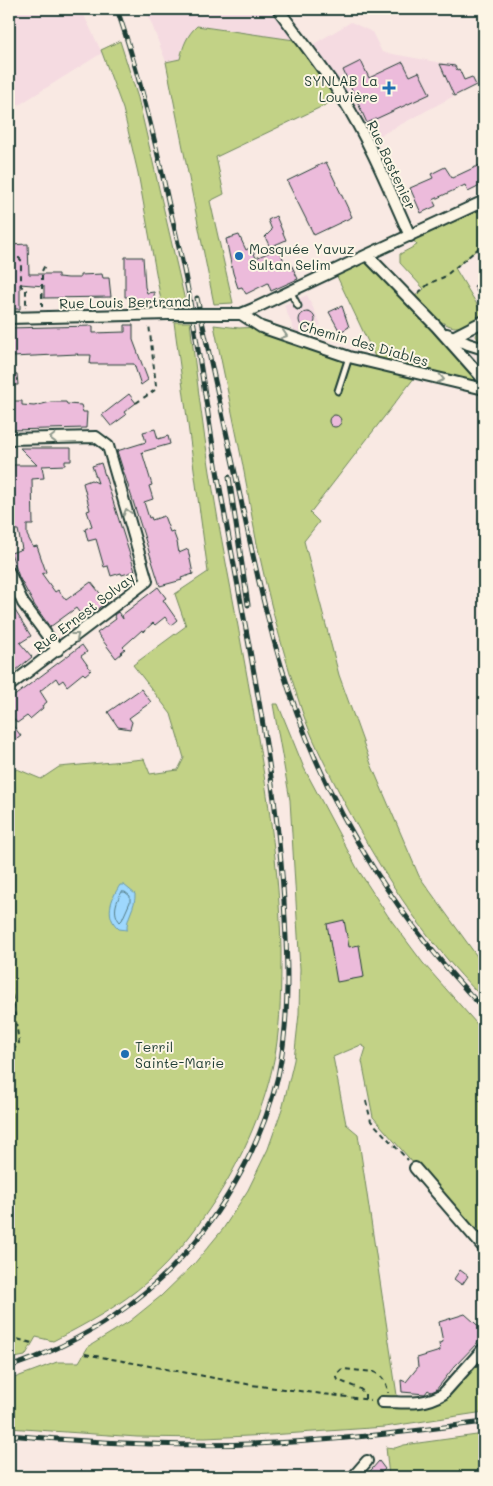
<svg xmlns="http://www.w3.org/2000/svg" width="493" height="1486" font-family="Mali,sans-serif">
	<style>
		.built { fill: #f5dbe1 }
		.green { fill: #c2d286; stroke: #70885d }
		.water { fill: #9ed8fe; stroke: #6b9aad }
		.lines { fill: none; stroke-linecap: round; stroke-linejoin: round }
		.shore { stroke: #527b85; stroke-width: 1 }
		.building { fill: #ecbbdb; stroke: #1f3d34 }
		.service-casing { stroke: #1f3d34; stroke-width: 9 }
		.minor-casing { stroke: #1f3d34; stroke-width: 14 }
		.path { stroke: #1f3d34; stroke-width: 2; stroke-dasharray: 5 4; stroke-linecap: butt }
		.service { stroke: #fcf5e5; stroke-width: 5 }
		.minor { stroke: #fcf5e5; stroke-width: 10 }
		.rail-casing { stroke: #1f3d34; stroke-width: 5 }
		.rail { stroke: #fcf5e5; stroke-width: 3; stroke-dasharray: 9; stroke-linecap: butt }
		.minor-bridge-casing { stroke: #1f3d34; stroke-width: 14; stroke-linecap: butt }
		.minor-bridge { stroke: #fcf5e5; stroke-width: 10 }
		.oneway { stroke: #8e998c }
		.poi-dot { fill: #1f6fb2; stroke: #fcf5e5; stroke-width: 2 }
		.labels { text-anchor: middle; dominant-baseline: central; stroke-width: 4; stroke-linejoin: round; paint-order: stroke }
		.poi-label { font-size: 14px; fill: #1f3d34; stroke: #fcf5e5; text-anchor: start }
		.street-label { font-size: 14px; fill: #1f3d34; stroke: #fcf5e5 }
	</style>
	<rect width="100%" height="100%" fill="#f9e9e3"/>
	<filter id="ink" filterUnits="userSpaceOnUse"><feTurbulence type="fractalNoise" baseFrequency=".02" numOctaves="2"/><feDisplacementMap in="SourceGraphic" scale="10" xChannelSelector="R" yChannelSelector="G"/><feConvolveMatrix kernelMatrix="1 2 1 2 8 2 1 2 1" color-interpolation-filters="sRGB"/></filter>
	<g filter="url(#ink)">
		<path class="built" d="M 9,9 L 81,9 L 102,53 L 9,111 Z
			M 146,9 L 278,9 L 301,41 L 197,26 L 182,47 L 180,59 L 166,62 Z
			M 351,22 L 372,32 L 382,52 L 442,63 L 453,63 L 467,89 L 368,142 L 307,48 Z
			M 307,295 L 321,325 L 296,335 L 284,305 Z"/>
		<path class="green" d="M 197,26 L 301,41 L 342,97 L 216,157 L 224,194 L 210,201 L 233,303 L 214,304 L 166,62 L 180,59 C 183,46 187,35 197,26 Z
			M 120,41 L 138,98 L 186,305 L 162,306 L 138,173 L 123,109 L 101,50 Z
			M 484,201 L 484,245 L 480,247 L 455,268 L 484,316 C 454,331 457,331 428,314 L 484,380 L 484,389 L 418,373 L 310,513 L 319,522 L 304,541 L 339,675 L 371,764 L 419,876 L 484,966 L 484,999 C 423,939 375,863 336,786 C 324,762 311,737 302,711 C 286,662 272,612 261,562 C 253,529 249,495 242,461 C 233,416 223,370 214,325 L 239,328 L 261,327 L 378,363 L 334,270 L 367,255 L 410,300 L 424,289 L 400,263 L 400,254 L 417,245 L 410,236 Z
			M 174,322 L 190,322 C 196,372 202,423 210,472 C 220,537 234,601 245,665 C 262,759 279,853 281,949 C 281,985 281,1020 275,1055 C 265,1107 244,1155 216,1199 C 197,1228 174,1259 148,1281 C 120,1306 86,1324 53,1341 L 36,1337 L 25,1356 L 9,1359 L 9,774 L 17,769 L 41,779 L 59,767 L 144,759 L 150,774 L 178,770 L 184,758 L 171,714 L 133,665 L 186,626 L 175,594 L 208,572 Z
			M 484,325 L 484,346 L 479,341 L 476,336 L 479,329 Z
			M 273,704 L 278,704 L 304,768 L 357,868 L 388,916 L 423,963 L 484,1032 L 484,1244 L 373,1117 L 362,1061 L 366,1048 L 361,1045 L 333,1057 L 346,1124 L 358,1134 L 398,1402 L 428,1402 L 484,1348 L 484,1412 L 385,1427 L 270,1435 L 205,1438 L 137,1437 L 9,1428 L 9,1380 L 57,1362 L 79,1362 L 88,1347 L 130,1321 L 161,1296 L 194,1264 L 223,1229 L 248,1190 L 268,1149 L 283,1106 L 294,1060 L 299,1014 L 300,969 L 290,800 Z
			M 484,1434 L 484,1477 L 389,1477 L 386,1447 L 395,1448 L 404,1445 Z"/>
		<path class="water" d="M 120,885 L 124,885 L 135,894 C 136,907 126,917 127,930 L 119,929 C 104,916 111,899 120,885 Z"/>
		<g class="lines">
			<path class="shore" d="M 122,892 L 125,892 L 130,896 L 130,902 L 122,920 L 120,922 C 112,913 116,901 122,892 Z"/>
		</g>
		<path class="building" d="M 361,61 L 369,78 L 403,62 L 410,76 L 419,72 L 430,94 L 367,123 L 343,70 Z
			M 440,64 L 455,66 L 457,70 L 459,69 L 464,80 L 472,77 L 476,85 L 454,96 Z
			M 326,162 L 352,217 L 314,235 L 287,181 Z
			M 484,163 L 484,184 L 468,192 L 465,185 L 433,200 L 436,206 L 421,213 L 410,188 L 433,178 L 431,174 L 445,167 L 452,178 Z
			M 276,216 L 286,240 L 270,247 L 265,237 L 272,230 L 268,220 Z
			M 239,235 L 246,250 L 251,247 L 256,258 L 279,248 L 285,264 L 290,262 L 298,279 L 271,291 L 268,283 L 246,294 L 242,287 L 238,288 L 233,273 L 226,239 Z
			M 28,244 L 29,274 L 58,274 L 58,277 L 68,278 L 80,278 L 80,275 L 102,274 L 103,278 L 109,278 L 111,297 L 44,298 L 44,286 L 20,284 L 20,309 L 9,309 L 9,295 L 10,295 L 9,245 Z
			M 125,257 L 143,257 L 145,287 L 147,293 L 154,292 L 155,304 L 131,306 L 131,297 L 125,297 Z
			M 484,280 L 484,305 L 474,286 Z
			M 342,306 L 349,327 L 340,332 L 329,312 Z
			M299 320a8 8 0 1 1 16 0a8 8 0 1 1-16 0Z
			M 125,325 L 133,325 L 133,340 L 148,380 L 141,385 L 134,364 L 90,364 L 91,355 L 77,355 L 78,354 L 12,357 L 12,354 L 9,354 L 9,328 L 93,326 L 93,333 L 125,332 Z
			M 17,374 L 18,385 L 9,385 L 9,375 Z
			M 129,394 L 136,403 L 124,412 L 126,415 L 111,426 L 102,415 Z
			M 9,401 L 22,401 L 22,405 L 34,406 L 51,402 L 66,402 L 67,404 L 81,405 L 83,412 L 87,412 L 86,428 L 10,430 Z
			M329 421a6 6 0 1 1 12 0a6 6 0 1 1-12 0Z
			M 155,429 L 158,439 L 168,436 L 170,444 L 142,452 L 152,485 L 149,486 L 153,499 L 144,502 L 149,518 L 151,517 L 152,520 L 164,516 L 170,532 L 173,531 L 177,542 L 179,553 L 188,549 L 193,574 L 181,578 L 182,580 L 160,586 L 117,451 L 146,442 L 143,432 Z
			M 20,448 L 71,448 L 71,461 L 65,461 L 65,465 L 42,466 L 44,478 L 32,479 L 33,525 L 27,525 L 27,535 L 33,547 L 37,546 L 46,572 L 42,574 L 55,592 L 58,590 L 66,600 L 91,582 L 107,602 L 84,619 L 76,608 L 50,627 L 35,606 L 19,577 L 11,553 L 22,549 L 18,530 L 10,530 L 9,465 L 37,465 Z
			M 101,463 L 135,571 L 122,575 L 121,573 L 111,576 L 108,566 L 104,567 L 96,539 L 88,541 L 85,529 L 92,526 L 87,511 L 90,510 L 83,483 L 91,480 L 98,483 L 92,466 Z
			M 158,587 L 166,598 L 163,600 L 177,620 L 171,625 L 165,617 L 155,625 L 153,623 L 143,632 L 142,630 L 123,647 L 125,649 L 121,652 L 122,653 L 116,658 L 97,633 L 116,619 L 114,615 L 118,612 L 123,619 L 122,615 Z
			M 9,601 L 31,636 L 20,643 L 32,657 L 9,676 Z
			M 82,645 L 87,652 L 81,656 L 91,670 L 85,675 L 83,673 L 67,686 L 63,680 L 59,683 L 56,678 L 40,691 L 47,702 L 42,706 L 43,708 L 30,719 L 27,716 L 17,723 L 9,712 L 9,700 Z
			M 141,689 L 151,702 L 129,718 L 132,722 L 130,729 L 118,727 L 108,712 Z
			M 9,720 L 21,736 L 9,745 Z
			M 344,920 L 349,947 L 359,945 L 364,977 L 337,982 L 327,924 Z
			M 460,1270 L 468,1276 L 462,1285 L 454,1279 Z
			M 465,1314 L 484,1331 L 481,1339 L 454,1367 L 436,1390 L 431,1392 L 428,1390 L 425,1394 L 402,1392 L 401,1380 L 406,1382 L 418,1367 L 417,1358 L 440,1351 L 439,1343 L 443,1342 L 439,1322 Z
			M 379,1461 L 385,1469 L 378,1477 L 365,1477 Z"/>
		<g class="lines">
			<g class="service-casing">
				<path id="service" d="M 290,291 L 298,306
					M 338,391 L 349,357"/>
			</g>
			<g class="minor-casing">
				<path id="minor" d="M 278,9 C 299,38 323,67 343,99 C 370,142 389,189 410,236
					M 367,255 L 436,326 L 484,380
					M 234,314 L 241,314 L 253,309 L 367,255 L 484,201
					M 241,314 L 261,327 L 349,357 L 484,389
					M 9,318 L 169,314
					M 447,334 L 468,344 L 484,349
					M 453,337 L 484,321
					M 9,439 L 96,437 L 108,446 L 147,581 L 9,686
					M 9,572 L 23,603 L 58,650
					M 415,1168 L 484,1248
					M 382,1402 C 404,1402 423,1406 443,1394 L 484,1348
					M 353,1477 L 367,1461"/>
			</g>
			<path class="path" d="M 9,258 L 19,258 L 21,260 L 21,286 L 26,290 L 26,308
				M 418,293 L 430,283 L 444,277 L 480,247 L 484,245
				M 42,307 L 42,271 L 45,265
				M 136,403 L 155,390 L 156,386 L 149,324
				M 9,987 L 11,988 L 19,1043 L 9,1055
				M 366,1101 L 371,1121 L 408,1160
				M 9,1337 L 32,1343
				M 85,1354 L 252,1385 L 371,1400
				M 365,1399 L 365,1393 L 360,1389 L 338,1380 L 336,1375 L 342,1369 L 374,1372 C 383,1376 387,1383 388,1393"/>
			<use href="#service" class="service"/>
			<use href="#minor" class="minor"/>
			<g class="rail-casing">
				<path id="rail" d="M 197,298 C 212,367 227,436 242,505 C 257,575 272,645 297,713 C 337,823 403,925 484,1009
					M 229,477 L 248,605
					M 9,1367 C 83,1343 150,1299 199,1237 C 235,1190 264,1135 278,1076 C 289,1024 288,971 285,919 C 278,775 246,635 221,494 C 210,432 202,370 191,308 C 186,274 177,239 169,205 C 155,139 139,73 117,9
					M 9,1435 C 97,1443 185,1448 273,1443 C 344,1440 414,1431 484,1422"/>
			</g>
			<use href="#rail" class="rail"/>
			<g class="minor-bridge-casing">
				<path id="minor-bridge" d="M 169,314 L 234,314"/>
			</g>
			<use href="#minor-bridge" class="minor-bridge"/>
		</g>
		<defs><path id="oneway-chevron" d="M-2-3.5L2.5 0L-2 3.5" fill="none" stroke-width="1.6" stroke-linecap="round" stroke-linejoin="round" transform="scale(1.25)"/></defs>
		<g class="oneway">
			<use href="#oneway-chevron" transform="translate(284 335) rotate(18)"/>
			<use href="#oneway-chevron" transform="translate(441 379) rotate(13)"/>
			<use href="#oneway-chevron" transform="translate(53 438) rotate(179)"/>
			<use href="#oneway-chevron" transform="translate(127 512) rotate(-106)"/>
			<use href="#oneway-chevron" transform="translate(76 636) rotate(-38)"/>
		</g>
	</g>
	<g class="poi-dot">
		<path d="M386.5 80.5h5v5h5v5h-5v5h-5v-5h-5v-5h5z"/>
		<circle cx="239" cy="256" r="5"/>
		<circle cx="125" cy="1054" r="5"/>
	</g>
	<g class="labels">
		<g class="poi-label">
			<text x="378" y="80" text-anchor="end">SYNLAB La<tspan x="378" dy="16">Louvière</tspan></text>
			<text x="249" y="248">Mosquée Yavuz<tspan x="249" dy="16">Sultan Selim</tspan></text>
			<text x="135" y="1046">Terril<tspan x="135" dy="16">Sainte-Marie</tspan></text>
		</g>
		<g class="street-label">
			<text transform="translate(392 165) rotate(65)">Rue Bastenier</text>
			<text transform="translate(125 302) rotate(-1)">Rue Louis Bertrand</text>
			<text transform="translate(364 343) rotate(16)">Chemin des Diables</text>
			<text transform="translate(84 612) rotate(-37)">Rue Ernest Solvay</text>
		</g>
	</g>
	<rect width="493" height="1486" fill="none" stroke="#fcf5e5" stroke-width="30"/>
	<rect x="15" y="15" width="463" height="1456" fill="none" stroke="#1f3d34" stroke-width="2" filter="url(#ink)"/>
</svg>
